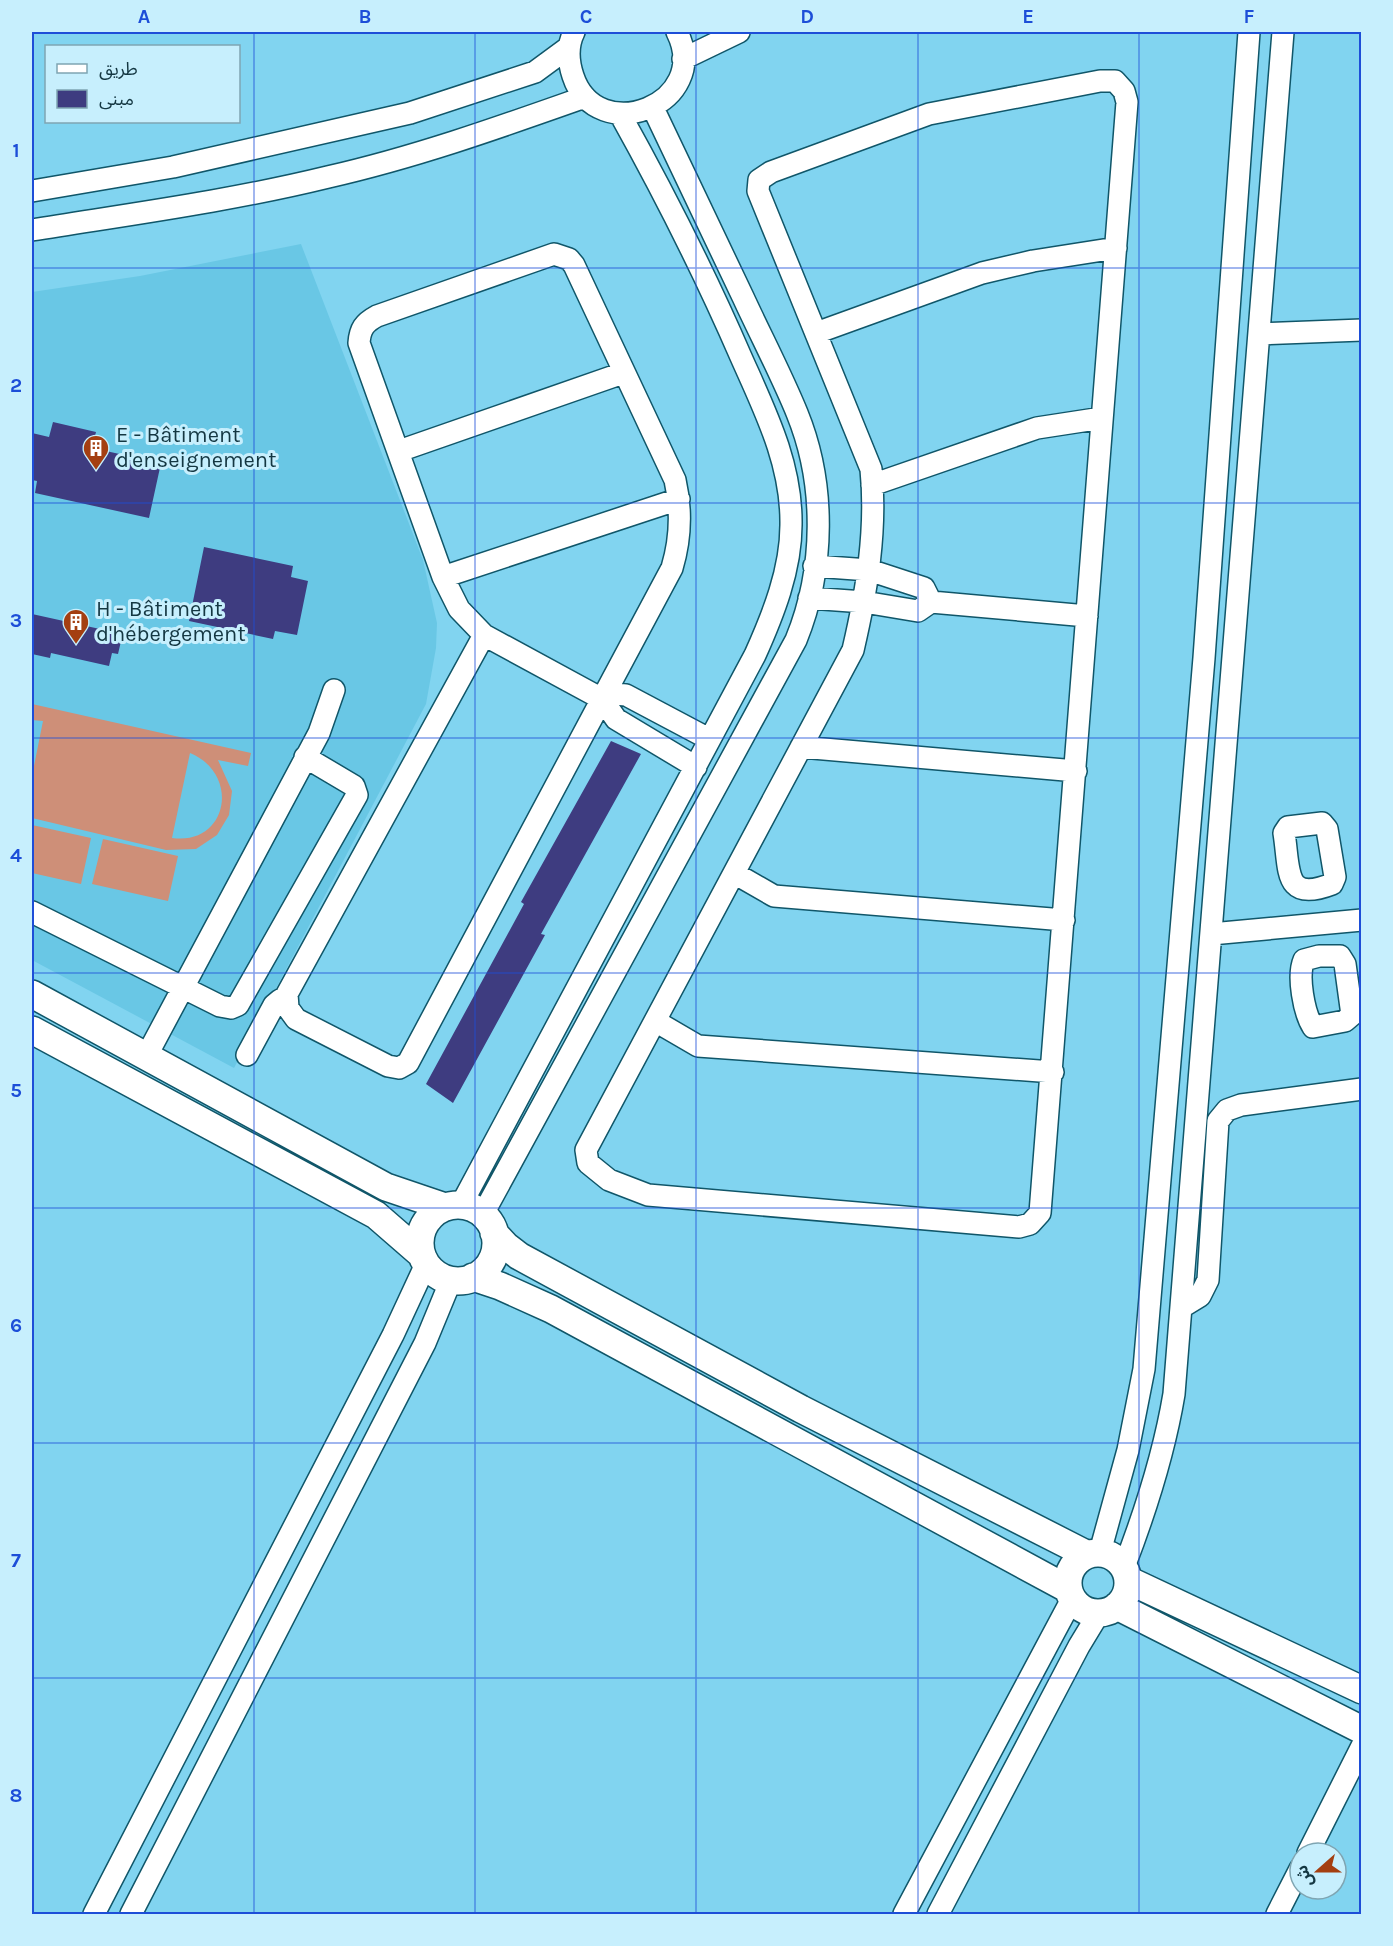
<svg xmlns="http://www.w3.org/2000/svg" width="1393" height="1946" font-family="Karla,'Noto Sans Arabic',sans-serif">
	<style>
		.built { fill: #69c7e5 }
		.garden { fill: #ce8f78; fill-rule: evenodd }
		.building { fill: #3e3c80 }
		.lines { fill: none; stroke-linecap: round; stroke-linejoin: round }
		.minor-casing { stroke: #105669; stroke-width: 24 }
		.major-casing { stroke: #105669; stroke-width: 30 }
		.minor { stroke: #fff; stroke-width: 21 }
		.major { stroke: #fff; stroke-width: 27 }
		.grid { fill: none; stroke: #1d4ed8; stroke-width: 1.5; stroke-opacity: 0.55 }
		.labels { text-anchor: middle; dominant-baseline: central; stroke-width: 6; stroke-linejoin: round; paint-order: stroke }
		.poi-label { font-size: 22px; fill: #143742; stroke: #c7effd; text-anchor: start }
		.neatline { fill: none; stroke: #1d4ed8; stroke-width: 2 }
		.grid-label { font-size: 20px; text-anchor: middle; font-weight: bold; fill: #1d4ed8 }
	</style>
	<rect width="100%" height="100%" fill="#81d4f0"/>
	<path class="built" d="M 301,244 L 423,560 L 437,623 L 436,648 L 426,704 L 234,1068 L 32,960 L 32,292 L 140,276 Z"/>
	<path class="garden" d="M 32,704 L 251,753 L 248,766 L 218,760 L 232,791 L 229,815 L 217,835 L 196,849 L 166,850 L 32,818 L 32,776 L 43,721 L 32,720 ZM 190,753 C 241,774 228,846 172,838 Z
		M 32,825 L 91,838 L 81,884 L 32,873 Z
		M 103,839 L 178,856 L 168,901 L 92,884 Z"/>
	<path class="building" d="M 53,422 L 96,432 L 92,448 L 161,463 L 149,518 L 35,493 L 37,481 L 32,480 L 32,433 L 49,437 Z
		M 204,547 L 293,566 L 291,577 L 308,581 L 297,635 L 275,631 L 273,639 L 189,621 Z
		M 32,614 L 118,633 L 122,637 L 118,654 L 112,653 L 109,666 L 51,653 L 50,658 L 32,654 Z
		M 611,741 L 641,754 L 541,934 L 545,935 L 453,1103 L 426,1084 L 524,904 L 521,902 Z"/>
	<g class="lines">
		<g class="minor-casing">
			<path id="minor" d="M 574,32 C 567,46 568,61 573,76 C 597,149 713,104 677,32
				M 683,59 L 739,32
				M 1100,81 L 1115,81 L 1124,91 L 1127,102 L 1040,1213 L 1030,1224 L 1019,1227 L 648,1195 L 609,1180 L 588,1163 L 586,1150 L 853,650 C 867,590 877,530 871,469 L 758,191 L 759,180 L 771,172 L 929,114 Z
				M 32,191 L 173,167 L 410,113 L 535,72 L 569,47
				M 32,230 C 131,214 230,201 328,177 C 416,157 500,127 585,97
				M 554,254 L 569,259 L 574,265 L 675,480 C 682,511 681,538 672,568 L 602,699 L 484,635 L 459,609 L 443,577 L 359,343 C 360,329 364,323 377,316 Z
				M 816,333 L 982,273 L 1033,261 L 1116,248
				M 1260,334 L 1362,330
				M 399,451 L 623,373
				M 872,485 L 1037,428 L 1102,418
				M 814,566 L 869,570 L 924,588 L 931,602
				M 443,577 L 679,499
				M 809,598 L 864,602 L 918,611 L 931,602 L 1087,616
				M 484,635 L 287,994 L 288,1008 L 296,1019 L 388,1066 L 399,1068 L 408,1063 L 602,699 L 615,694 L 626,695 L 709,739
				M 602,699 L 616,719 L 696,767
				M 801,747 L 1076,771
				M 1322,823 L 1327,829 L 1335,877 L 1332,884 C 1283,903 1290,870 1284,833 L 1288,827 Z
				M 734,873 L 774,896 L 1064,920
				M 32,912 L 220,1006 L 231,1008 L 238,1005 L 357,795 L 354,786 L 305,757
				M 1211,934 L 1362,920
				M 1319,956 L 1340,956 L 1345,964 L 1352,1015 L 1345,1021 L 1313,1027 C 1304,1013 1297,976 1304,960 Z
				M 655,1021 L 698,1046 L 1053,1072
				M 147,1055 L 319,733 L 334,690
				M 247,1055 L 274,1005 L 280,1000 L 287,1001
				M 461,1205 L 755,655 C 773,615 791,570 791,525 C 792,464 765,411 741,357 C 705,274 664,193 620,114
				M 483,1214 L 796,640 C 825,569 826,484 797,413 C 781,374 761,336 743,297 C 713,234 683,171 653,108
				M 1182,1307 L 1200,1296 L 1208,1280 L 1218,1121 L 1227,1110 L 1241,1105 L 1362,1089
				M 1100,1552 L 1128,1450 L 1144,1369 L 1204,658 L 1249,32
				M 1124,1567 C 1146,1510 1164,1454 1174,1394 L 1283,32
				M 1308,1853 L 1362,1746
				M 94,1914 L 393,1335 L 426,1264
				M 131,1914 L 425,1343 L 451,1280
				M 904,1914 L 1072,1599
				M 938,1914 L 1079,1646 L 1099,1613
				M 1277,1914 L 1300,1869"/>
		</g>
		<g class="major-casing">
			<path id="major" d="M 32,994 L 386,1187 L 445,1207
				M 32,1030 L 376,1215 L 422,1255
				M420 1243a38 38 0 1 1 76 0a38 38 0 1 1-76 0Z
				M 494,1233 L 506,1246 L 519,1256 L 801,1409 L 1086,1554
				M 473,1277 L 500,1286 L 551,1309 L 1068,1589
				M1068 1583a30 30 0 1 1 60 0a30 30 0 1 1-60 0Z
				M 1128,1580 L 1362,1690
				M 1117,1606 L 1362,1730"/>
		</g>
		<use href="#minor" class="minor"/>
		<use href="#major" class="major"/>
	</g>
	<path class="grid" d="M 254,32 L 254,1914M 475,32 L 475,1914M 696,32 L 696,1914M 918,32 L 918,1914M 1139,32 L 1139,1914M 32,268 L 1362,268M 32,503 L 1362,503M 32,738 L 1362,738M 32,973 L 1362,973M 32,1208 L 1362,1208M 32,1443 L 1362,1443M 32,1678 L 1362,1678"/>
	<defs>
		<g id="building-pin" transform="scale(1.35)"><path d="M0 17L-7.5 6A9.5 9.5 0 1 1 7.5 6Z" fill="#a43f11" stroke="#c7effd"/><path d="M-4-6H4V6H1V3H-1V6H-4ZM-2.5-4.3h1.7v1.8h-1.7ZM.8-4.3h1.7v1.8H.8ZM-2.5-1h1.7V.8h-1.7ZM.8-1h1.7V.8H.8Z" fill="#fff"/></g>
	</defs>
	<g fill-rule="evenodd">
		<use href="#building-pin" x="96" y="448"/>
		<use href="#building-pin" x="76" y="622"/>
	</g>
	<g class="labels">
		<g class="poi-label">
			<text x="116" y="435">E - Bâtiment<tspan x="116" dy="25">d'enseignement</tspan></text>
			<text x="96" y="609">H - Bâtiment<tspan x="96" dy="25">d'hébergement</tspan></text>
		</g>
	</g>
	<rect width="1393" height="1946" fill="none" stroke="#c7effd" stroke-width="66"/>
	<rect x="45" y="45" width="195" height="78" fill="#c7effd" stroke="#7fa5b2" stroke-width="1.5"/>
	<rect x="57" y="64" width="30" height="9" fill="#ffffff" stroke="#7fa5b2" stroke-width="1.5"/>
	<text x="99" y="75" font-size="18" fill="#143742">طريق</text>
	<rect x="57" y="90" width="30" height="18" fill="#3e3c80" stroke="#7fa5b2" stroke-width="1.5"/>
	<text x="99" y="105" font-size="18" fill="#143742">مبنى</text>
	<g transform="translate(1318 1871) rotate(249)"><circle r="28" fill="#c7effd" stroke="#7fa5b2" stroke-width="1.5"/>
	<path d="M0-4.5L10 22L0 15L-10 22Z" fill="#a43f11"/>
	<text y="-9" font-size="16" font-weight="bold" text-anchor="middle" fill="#143742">ش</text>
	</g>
	<rect x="33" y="33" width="1327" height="1880" class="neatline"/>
	<g class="grid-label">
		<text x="144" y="23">A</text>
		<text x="365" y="23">B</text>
		<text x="586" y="23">C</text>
		<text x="807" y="23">D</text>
		<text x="1028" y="23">E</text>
		<text x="1249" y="23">F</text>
		<text x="16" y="157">1</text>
		<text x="16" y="392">2</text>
		<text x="16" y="627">3</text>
		<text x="16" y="862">4</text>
		<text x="16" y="1097">5</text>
		<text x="16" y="1332">6</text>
		<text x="16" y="1567">7</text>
		<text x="16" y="1802">8</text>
	</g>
</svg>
